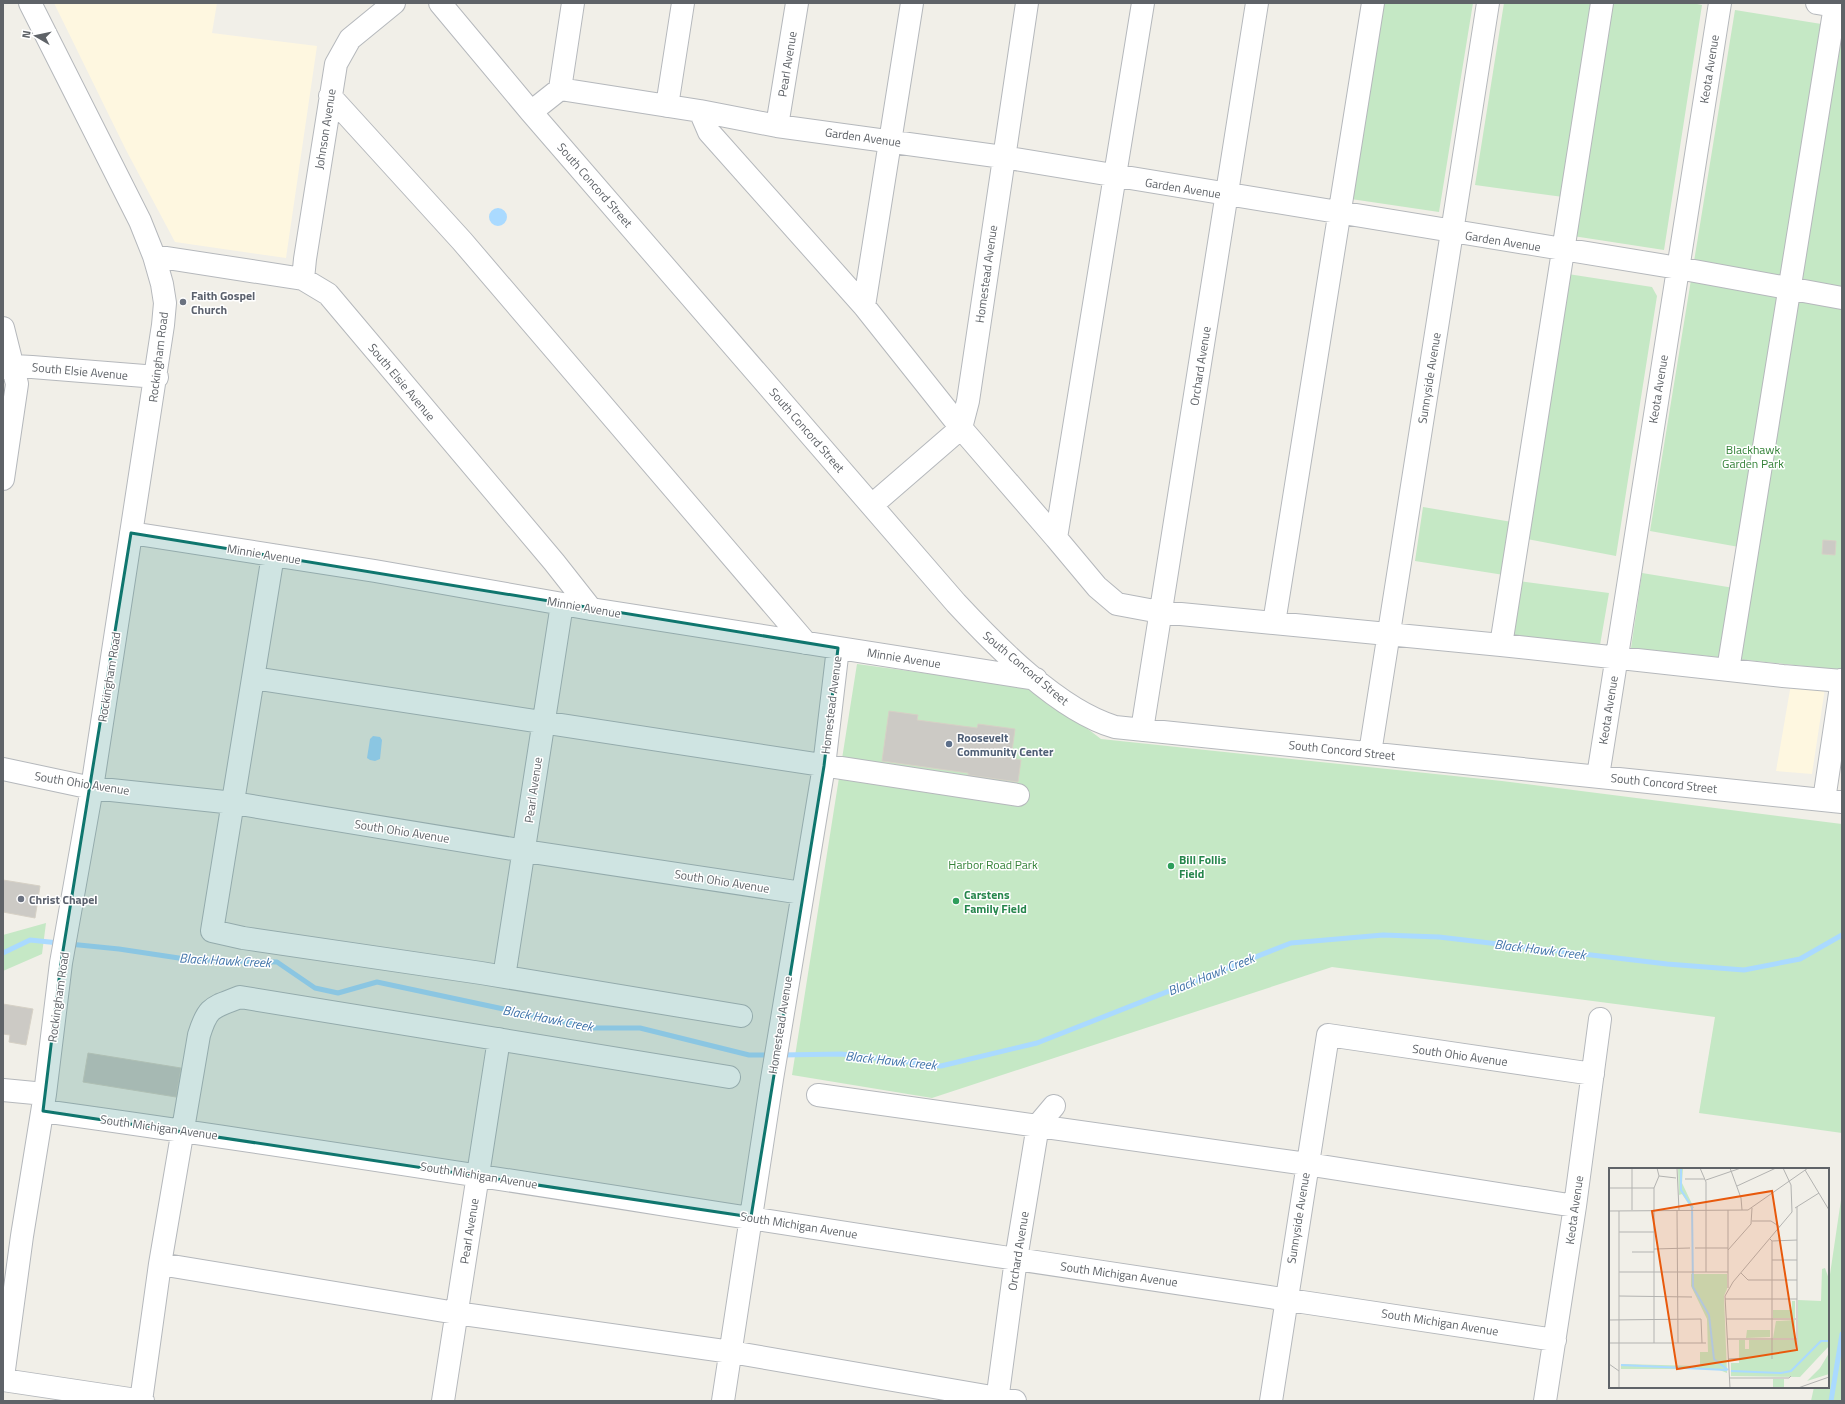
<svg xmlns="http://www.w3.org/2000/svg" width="1845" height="1404" font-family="'Titillium Web',sans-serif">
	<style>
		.commercial { fill: #fef7e0 }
		.green { fill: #c5e8c5 }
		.water { fill: #aadaff }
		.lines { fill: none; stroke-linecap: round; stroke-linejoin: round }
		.stream { stroke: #aadaff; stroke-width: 5 }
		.building { fill: #cccac5; stroke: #d6d1c6 }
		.minor-casing { stroke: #b5b8bc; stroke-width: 24 }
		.minor { stroke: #fff; stroke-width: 22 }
		.marked { fill: #0f766e; fill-opacity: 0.2; stroke: #0f766e; stroke-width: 3; stroke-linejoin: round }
		.worship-dot { fill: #6b7280; stroke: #fff; stroke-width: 1.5 }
		.service-dot { fill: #5c6f8a; stroke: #fff; stroke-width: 1.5 }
		.leisure-dot { fill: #2e9e5b; stroke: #fff; stroke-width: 1.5 }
		.labels { text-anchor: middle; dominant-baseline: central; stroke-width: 3; stroke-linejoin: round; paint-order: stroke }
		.street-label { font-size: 12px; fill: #5f6368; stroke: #fff }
		.worship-label { font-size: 12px; font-weight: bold; fill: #5b616d; stroke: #fff; text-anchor: start }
		.park-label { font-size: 12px; fill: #348238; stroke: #fff }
		.service-label { font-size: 12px; font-weight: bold; fill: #4e5e75; stroke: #fff; text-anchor: start }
		.leisure-label { font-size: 12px; font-weight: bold; fill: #27864d; stroke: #fff; text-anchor: start }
		.water-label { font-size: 13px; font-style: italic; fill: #4174aa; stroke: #fff }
		.inset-river { fill: none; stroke: #aadaff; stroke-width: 2 }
		.inset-road { fill: none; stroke: #b3b3b1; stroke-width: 1 }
		.view { fill: #e8590c; fill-opacity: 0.15; stroke: #e8590c; stroke-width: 2 }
		.inset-edge { fill: none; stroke: #5f6368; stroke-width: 2 }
	</style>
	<rect width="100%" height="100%" fill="#f1efe8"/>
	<path class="commercial" d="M 54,3 L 217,3 L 212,33 L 317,46 L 286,258 L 175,242 L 126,150 Z
		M 1791,684 L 1825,688 L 1812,774 L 1776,771 Z"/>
	<path class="green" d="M 1381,3 L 1473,3 L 1439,212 L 1351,199 Z
		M 1504,3 L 1692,3 L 1702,5 L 1664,250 L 1573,236 L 1578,199 L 1475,185 Z
		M 1735,10 L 1840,27 L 1842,17 L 1842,673 L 1832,669 L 1631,648 L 1642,573 L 1734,588 L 1739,547 L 1650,531 Z
		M 1568,274 L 1652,287 L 1657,296 L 1616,556 L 1527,539 Z
		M 1423,507 L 1512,522 L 1504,575 L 1415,561 Z
		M 1519,581 L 1609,593 L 1600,645 L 1512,636 Z
		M 857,664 L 1034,688 L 1101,739 L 1502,781 L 1842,824 L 1842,1133 L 1699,1113 L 1715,1017 L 1332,967 L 932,1098 L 792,1075 Z
		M 46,923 L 42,954 L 3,971 L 3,935 Z
		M 1842,1193 L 1842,1401 L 1811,1401 L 1814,1387 L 1828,1387 L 1828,1288 Z"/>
	<path class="water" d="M489 217a9 9 0 1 1 18 0a9 9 0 1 1-18 0Z
		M 373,736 L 380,737 L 382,740 L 380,759 L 375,761 L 370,760 L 367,758 L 370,739 Z"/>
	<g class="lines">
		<path class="stream" d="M 69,944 L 119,949 L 192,960 L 277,962 L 315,988 L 338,993 L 377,982 L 593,1028 L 640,1028 L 749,1055 L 770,1055
			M 3,953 L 30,940 L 59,943
			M 782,1055 L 841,1054 L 941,1066 L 1037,1043 L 1291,943 L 1383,935 L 1439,937 L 1667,964 L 1744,970 L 1800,959 L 1842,935
			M 1831,1401 L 1842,1334"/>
	</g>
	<path class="building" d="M 1823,540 L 1836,541 L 1835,555 L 1822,554 Z
		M 889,711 L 918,715 L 917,720 L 977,728 L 978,724 L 1015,729 L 1011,758 L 1021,760 L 1018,782 L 968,775 L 968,773 L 882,761 Z
		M 3,880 L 40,886 L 35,918 L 3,912 Z
		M 3,1004 L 33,1009 L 26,1045 L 9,1042 L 10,1035 L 3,1034 Z
		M 88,1053 L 181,1068 L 176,1097 L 83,1082 Z"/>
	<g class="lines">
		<g class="minor-casing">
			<path id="minor" d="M 440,3 L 531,112 L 956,603 C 996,646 1058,710 1115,727 L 1842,802
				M 1143,3 L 1056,538 L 1097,587 L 1117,604 L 1160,612 L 1501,645 L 1783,676 L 1842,681
				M 560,89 L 573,3
				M 330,96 L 462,241 L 806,643
				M 667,106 L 683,3
				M 700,111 L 709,132 L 864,306 L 961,428 L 1056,538
				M 531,112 L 560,89 L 700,111 L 777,126 L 1003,157 L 1678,268 L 1842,298
				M 777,126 L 797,3
				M 154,256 L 303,279 L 328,294 L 554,562 L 591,609
				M 303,279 L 305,259 L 336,64 L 350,39 L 394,3
				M 864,306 L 912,3
				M 3,328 L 17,384 L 3,479
				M 3,368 L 13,366 L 32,367 L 157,377
				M 872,505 L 961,428 L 968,401 L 1027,3
				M 131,533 L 375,571 L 591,609 L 1036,679
				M 273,555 L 212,931 L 243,938 L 481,973 L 741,1016
				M 1274,623 L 1373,3
				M 1501,645 L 1602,3
				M 1728,670 L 1835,6 L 1817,3
				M 254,678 L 1018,795
				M 1142,730 L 1257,3
				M 1370,753 L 1488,3
				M 3,769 L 92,788 L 234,803 L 525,851 L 802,893
				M 1598,776 L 1720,3
				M 1824,800 L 1842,680
				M 504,977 L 562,604
				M 3,1090 L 45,1094
				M 818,1095 L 1307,1164 L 1575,1206
				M 43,1111 C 368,1156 691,1210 1016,1259 C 1195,1287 1376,1312 1555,1340
				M 160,1264 L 456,1313 L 731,1352 L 1015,1401
				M 3,1377 L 22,1236 L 45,1094 L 61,963 L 92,788 L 163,325 L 165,303 L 162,284 L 154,256 L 140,221 L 30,3
				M 3,1380 L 143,1401
				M 141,1401 L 160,1264 L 199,1035 C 208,1006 212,1008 240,997 L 729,1077
				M 443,1401 L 499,1039
				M 723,1401 L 772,1079 L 824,766 L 838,648
				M 997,1401 L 1016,1259 L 1038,1125 L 1054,1106
				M 1271,1401 L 1328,1035 L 1593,1074
				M 1545,1401 L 1575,1206 L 1600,1019"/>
		</g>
		<use href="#minor" class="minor"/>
	</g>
	<path class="marked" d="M 131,533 L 838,648 L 824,766 L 751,1217 L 43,1111 L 61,963 Z"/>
	<g class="worship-dot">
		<circle cx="183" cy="302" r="4"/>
		<circle cx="21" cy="899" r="4"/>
	</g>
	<circle class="service-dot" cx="949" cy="744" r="4"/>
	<g class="leisure-dot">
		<circle cx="1171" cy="866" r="4"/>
		<circle cx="956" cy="901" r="4"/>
	</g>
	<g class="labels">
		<g class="street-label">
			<text transform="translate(787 64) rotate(-81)">Pearl Avenue</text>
			<text transform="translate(1709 69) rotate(-81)">Keota Avenue</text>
			<text transform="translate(325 129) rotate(-81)">Johnson Avenue</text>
			<text transform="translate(863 137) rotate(8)">Garden Avenue</text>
			<text transform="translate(595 185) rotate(49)">South Concord Street</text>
			<text transform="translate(1183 188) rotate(9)">Garden Avenue</text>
			<text transform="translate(1503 241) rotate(9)">Garden Avenue</text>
			<text transform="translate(986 274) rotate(-82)">Homestead Avenue</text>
			<text transform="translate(158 357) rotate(-83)">Rockingham Road</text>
			<text transform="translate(1200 366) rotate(-81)">Orchard Avenue</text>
			<text transform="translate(80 371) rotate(5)">South Elsie Avenue</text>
			<text transform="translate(1429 378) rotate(-81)">Sunnyside Avenue</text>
			<text transform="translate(402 382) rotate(50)">South Elsie Avenue</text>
			<text transform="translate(1658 389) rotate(-81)">Keota Avenue</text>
			<text transform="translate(807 430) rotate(49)">South Concord Street</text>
			<text transform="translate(264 554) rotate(9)">Minnie Avenue</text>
			<text transform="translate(584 607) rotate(10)">Minnie Avenue</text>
			<text transform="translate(904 658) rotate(9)">Minnie Avenue</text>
			<text transform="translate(1026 668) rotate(40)">South Concord Street</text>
			<text transform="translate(109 677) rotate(-81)">Rockingham Road</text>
			<text transform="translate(831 705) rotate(-83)">Homestead Avenue</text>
			<text transform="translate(1608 710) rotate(-81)">Keota Avenue</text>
			<text transform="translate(1342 750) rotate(6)">South Concord Street</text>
			<text transform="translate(82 783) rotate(9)">South Ohio Avenue</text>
			<text transform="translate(1664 783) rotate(6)">South Concord Street</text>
			<text transform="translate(533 790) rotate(-82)">Pearl Avenue</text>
			<text transform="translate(402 831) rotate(9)">South Ohio Avenue</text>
			<text transform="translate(722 881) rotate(9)">South Ohio Avenue</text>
			<text transform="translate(58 997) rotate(-82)">Rockingham Road</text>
			<text transform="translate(780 1025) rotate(-81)">Homestead Avenue</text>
			<text transform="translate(1460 1055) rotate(8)">South Ohio Avenue</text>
			<text transform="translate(159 1127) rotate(8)">South Michigan Avenue</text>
			<text transform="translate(479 1175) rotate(9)">South Michigan Avenue</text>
			<text transform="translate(1574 1210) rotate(-82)">Keota Avenue</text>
			<text transform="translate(1298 1218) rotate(-81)">Sunnyside Avenue</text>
			<text transform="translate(799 1225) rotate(9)">South Michigan Avenue</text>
			<text transform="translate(469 1231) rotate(-81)">Pearl Avenue</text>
			<text transform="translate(1018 1251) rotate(-81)">Orchard Avenue</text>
			<text transform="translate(1119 1274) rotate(8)">South Michigan Avenue</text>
			<text transform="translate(1440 1322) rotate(9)">South Michigan Avenue</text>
		</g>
		<g class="worship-label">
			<text x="191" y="295">Faith Gospel<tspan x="191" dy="14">Church</tspan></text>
			<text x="29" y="899">Christ Chapel</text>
		</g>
		<g class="park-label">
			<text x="1753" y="449">Blackhawk<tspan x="1753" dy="14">Garden Park</tspan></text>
			<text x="993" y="864">Harbor Road Park</text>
		</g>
		<g class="service-label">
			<text x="957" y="737">Roosevelt<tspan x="957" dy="14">Community Center</tspan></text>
		</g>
		<g class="leisure-label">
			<text x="1179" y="859">Bill Follis<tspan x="1179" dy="14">Field</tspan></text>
			<text x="964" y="894">Carstens<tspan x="964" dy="14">Family Field</tspan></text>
		</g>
		<g class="water-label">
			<text transform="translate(1540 949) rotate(7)">Black Hawk Creek</text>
			<text transform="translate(225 960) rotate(3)">Black Hawk Creek</text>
			<text transform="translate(1211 974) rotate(-22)">Black Hawk Creek</text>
			<text transform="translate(548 1018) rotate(11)">Black Hawk Creek</text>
			<text transform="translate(891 1060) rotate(6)">Black Hawk Creek</text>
		</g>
	</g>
	<g transform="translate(1609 1168)">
		<rect width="220" height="220" fill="#f1efe8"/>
		<path d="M 69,0 L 74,0 L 73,15 L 85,40 L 82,40 L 73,26 L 70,27 ZM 216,100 L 220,111 L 220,178 L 191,209 L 122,208 L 122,195 L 130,195 L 130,172 L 136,172 L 136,181 L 140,181 L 140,172 L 186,172 L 186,182 L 189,182 L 189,132 L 212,133 L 213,101 ZM 82,106 L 118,106 L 118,121 L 115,128 L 118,205 L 108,201 L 12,201 L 12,196 L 91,198 L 91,184 L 99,184 L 98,151 L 82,118 ZM 183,133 L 186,133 L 186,150 L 164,150 L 164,142 L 183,142 ZM 186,152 L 186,170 L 164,170 L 167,153 ZM 138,162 L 161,162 L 161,169 L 137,170 ZM 220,185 L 220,206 L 198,213 L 211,200 ZM 164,211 L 175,211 L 175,220 L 164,220 Z" fill="#c5e8c5"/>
		<path class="inset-river" d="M 72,0 L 72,22 L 83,39 L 84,119 L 100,147 L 105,191 L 119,202M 12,197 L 118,202M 122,203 L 172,205 L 182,203 L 212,173 L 220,173"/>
		<path class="inset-road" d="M 23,0 L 23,42M 68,0 L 70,42M 91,0 L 97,14 L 97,104M 121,0 L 132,30 L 133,42M 196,2 L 220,42M 50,8 L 67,10M 76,11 L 96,11M 97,12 L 132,0M 128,18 L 167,0M 0,20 L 45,20M 186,40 L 210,25M 68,42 L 69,175M 0,43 L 139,42 L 199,0M 10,43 L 10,220M 143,53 L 162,53 L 171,59M 10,64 L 45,64M 161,71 L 163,73 L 163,191M 163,73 L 188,72M 86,80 L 119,80M 45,81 L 81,80M 119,82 L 142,56 L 143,40M 23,84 L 45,84M 163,92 L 188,92M 10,104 L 119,104M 132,105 L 139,112 L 188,112M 119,120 L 119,42M 10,128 L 83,129M 116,131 L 188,131M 117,151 L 187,151M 0,152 L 92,151 L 93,175M 118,171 L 188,171M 0,175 L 97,175M 45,175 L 45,20 L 50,8 L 48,0M 188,181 L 188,39M 119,191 L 138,190M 0,196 L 10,203M 120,210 L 180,210 L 182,208M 121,220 L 116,128 L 124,114 L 183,44 L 182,17 L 174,0M 189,220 L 220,209"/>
		<path class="view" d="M 163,23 L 188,182 L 68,201 L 43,43 Z"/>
		<rect width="220" height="220" class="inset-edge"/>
	</g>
	<rect width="1845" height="1404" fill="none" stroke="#5f6368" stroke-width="8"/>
	<g transform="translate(36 36) rotate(279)" stroke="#ffffff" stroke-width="3" paint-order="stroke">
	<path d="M0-3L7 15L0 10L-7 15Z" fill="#5f6368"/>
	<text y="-6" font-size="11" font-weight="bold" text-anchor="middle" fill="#5f6368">N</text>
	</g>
</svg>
